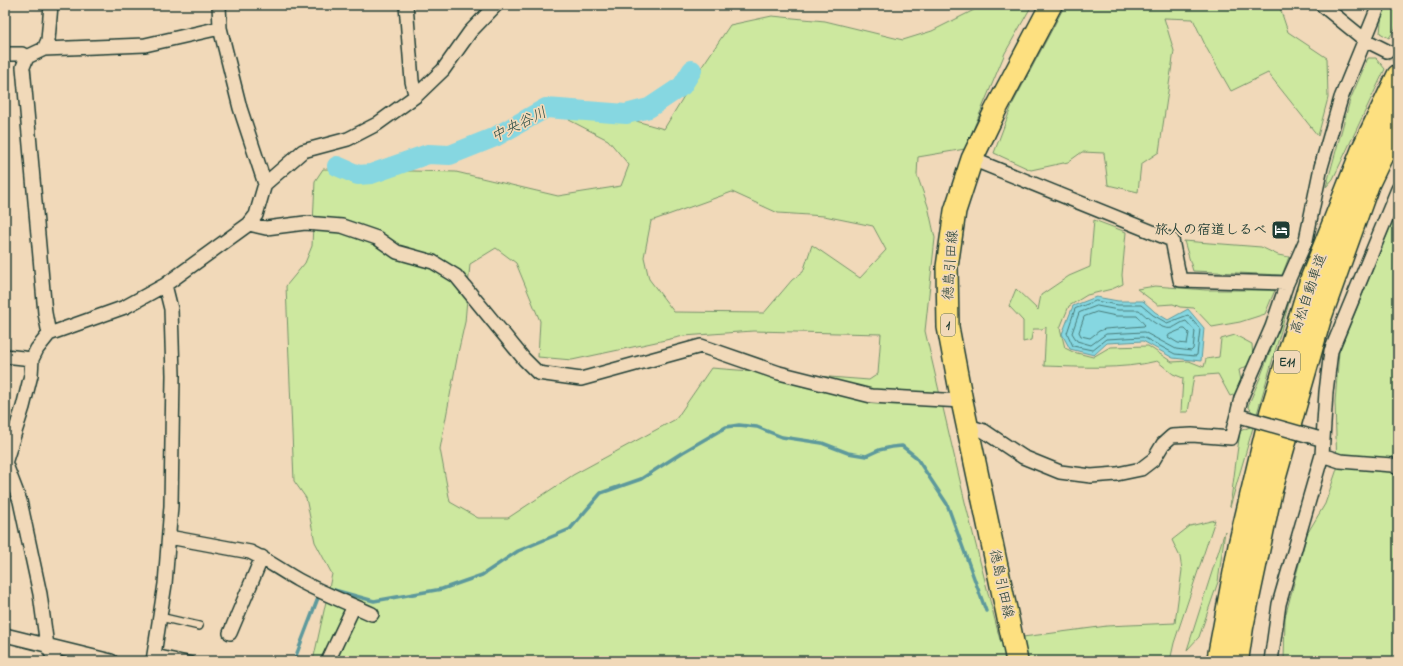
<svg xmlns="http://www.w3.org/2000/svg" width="1403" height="666" font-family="'Indie Flower','Klee One',sans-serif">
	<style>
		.green { fill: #cde89f; stroke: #76926a; fill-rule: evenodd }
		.water { fill: #86d7e1; stroke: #5d999c }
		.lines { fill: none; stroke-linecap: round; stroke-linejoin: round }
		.shore { stroke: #487b79; stroke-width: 1 }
		.stream { stroke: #5d999c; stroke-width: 3.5 }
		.river { stroke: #86d7e1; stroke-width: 20 }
		.street-tunnel { stroke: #c7ba9e; stroke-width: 13; stroke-dasharray: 13 6; stroke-linecap: butt }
		.lane-casing { stroke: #1f3d34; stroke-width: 10 }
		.street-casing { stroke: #1f3d34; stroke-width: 16 }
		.primary-casing { stroke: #1f3d34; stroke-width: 24 }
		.highway-casing { stroke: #1f3d34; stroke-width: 25 }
		.lane { stroke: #f1d9b9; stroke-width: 7 }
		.street { stroke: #f1d9b9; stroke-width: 13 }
		.primary { stroke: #fde080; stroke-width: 21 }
		.highway { stroke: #fde080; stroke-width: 22 }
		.street-bridge-casing { stroke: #1f3d34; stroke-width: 16; stroke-linecap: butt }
		.street-bridge { stroke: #f1d9b9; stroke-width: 13 }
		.labels { text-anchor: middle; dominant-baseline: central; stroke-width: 3.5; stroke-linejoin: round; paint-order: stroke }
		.shield { fill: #f1d9b9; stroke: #5e6c5c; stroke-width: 1 }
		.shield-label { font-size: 13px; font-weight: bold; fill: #1f3d34 }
		.poi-label { font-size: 14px; font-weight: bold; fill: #1f3d34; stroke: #f1d9b9; text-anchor: end }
		.street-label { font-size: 14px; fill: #1f3d34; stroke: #f1d9b9 }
		.water-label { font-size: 15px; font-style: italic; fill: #294c45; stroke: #f1d9b9 }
	</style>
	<rect width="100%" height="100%" fill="#f1d9b9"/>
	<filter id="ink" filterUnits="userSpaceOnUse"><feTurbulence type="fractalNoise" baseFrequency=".025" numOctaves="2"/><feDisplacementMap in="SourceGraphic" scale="8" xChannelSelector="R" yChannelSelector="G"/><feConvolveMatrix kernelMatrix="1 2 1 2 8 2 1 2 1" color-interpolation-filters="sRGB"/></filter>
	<g filter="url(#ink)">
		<path class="green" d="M 984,5 L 1032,5 L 1005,53 L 965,149 L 918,157 L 917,175 L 928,206 L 935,238 L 925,331 L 965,502 L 1000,640 L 1107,626 L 1175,623 L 1182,570 L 1180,557 L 1172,540 L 1190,526 L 1215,520 L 1174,643 L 1170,661 L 313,661 L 332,574 L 315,542 L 306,498 L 294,481 L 286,286 L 305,263 L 312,246 L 315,181 L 323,169 L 456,172 L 558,196 L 621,186 L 629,165 L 608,140 L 569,120 L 577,104 L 664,129 L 701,68 L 730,25 L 772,16 L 825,21 L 903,40 L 932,31 ZM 732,192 L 778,213 L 824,216 L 873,226 L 886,250 L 860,278 L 812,245 L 803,272 L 792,280 L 764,313 L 674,312 L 649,279 L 644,257 L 651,221 ZM 496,248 L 516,263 L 540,321 L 538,357 L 572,360 L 684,336 L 753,331 L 881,334 L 878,374 L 869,380 L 711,368 L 676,419 L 573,475 L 508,518 L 478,518 L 450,502 L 440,449 L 458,353 L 465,322 L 470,264 Z
			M 1065,5 L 1279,5 L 1288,32 L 1327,58 L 1328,98 L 1318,136 L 1268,73 L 1231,91 L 1207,49 L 1193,19 L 1164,18 L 1174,51 L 1159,152 L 1141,164 L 1138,192 L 1108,185 L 1104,153 L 1082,152 L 1068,162 L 1031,170 L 994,153 L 1012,105 Z
			M 1384,5 L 1398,5 L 1398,24 L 1389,38 L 1380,33 L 1382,12 Z
			M 1368,58 L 1376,58 L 1385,69 L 1333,179 L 1326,187 L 1350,100 Z
			M 1398,208 L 1398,661 L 1284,661 L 1285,617 L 1307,534 L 1325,504 L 1337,469 L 1335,402 L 1339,352 Z
			M 1094,220 L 1126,232 L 1122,275 L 1123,284 L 1112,289 L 1087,295 L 1069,306 L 1060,328 L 1065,348 L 1073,352 L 1093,357 L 1110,347 L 1148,346 L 1172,362 L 1189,361 L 1204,367 L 1206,359 L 1219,357 L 1221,339 L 1235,335 L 1252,344 L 1253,359 L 1247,366 L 1239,370 L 1242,386 L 1236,394 L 1230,396 L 1218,374 L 1194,376 L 1188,412 L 1181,412 L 1183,378 L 1173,374 L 1157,361 C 1121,370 1081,367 1044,366 L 1046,327 L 1042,329 L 1033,329 L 1031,340 L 1023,342 L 1023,321 L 1009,306 L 1016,289 L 1038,310 L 1041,295 L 1069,276 L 1090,267 Z
			M 1184,241 L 1261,247 L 1278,255 L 1289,257 L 1282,275 L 1193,271 Z
			M 1155,286 L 1206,290 L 1275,290 L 1265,314 L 1240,322 L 1212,327 L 1194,308 L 1180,307 L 1173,304 L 1158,305 L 1137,289 Z
			M 1291,296 L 1230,507 L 1240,431 L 1250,427 L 1253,413 L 1248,406 L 1260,378 Z
			M 1225,531 L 1218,582 L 1199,637 L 1187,650 Z"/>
		<path class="water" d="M 1096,297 L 1118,301 L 1143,301 L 1155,312 L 1168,320 L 1188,309 L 1204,328 L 1201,361 L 1173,358 L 1143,341 L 1107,343 L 1094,355 L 1070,349 L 1062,334 L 1073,306 Z"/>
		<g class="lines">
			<path class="shore" d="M 1096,301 L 1118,305 L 1141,305 L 1153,315 L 1167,323 L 1188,315 L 1200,329 L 1197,355 L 1195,356 L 1175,354 L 1143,337 L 1106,339 L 1092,350 L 1073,346 L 1067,333 L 1075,309 Z
				M 1097,306 L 1118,310 L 1139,310 C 1146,316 1161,331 1172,328 C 1177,326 1181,322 1186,321 L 1195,331 L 1193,349 L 1191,351 L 1176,349 L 1144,332 L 1106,334 L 1091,345 L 1077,341 L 1072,333 L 1079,313 Z
				M 1097,312 L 1116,316 L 1137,316 L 1145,325 L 1144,326 L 1105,329 L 1099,331 L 1090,338 L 1081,336 L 1079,332 L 1084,317 Z
				M 1183,329 L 1185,329 L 1189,333 L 1187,344 L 1178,343 L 1168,337 L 1169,335 Z"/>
			<path class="stream" d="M 327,588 L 374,601 L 442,589 L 482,575 L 518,551 L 570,529 L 601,493 L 641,479 L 683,452 L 726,427 L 739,425 L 757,427 L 782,437 L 822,443 L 848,453 L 866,456 L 879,450 L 892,447 L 902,446 L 916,457 L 947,504 L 986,611
				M 234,661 L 239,659 L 247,661
				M 294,661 L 318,598 L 321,593"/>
			<path class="river" d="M 337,166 L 358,175 L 371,174 L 428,154 L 450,155 L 495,137 L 546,108 L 626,114 L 649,108 L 682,86 L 692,70"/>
			<path class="street-tunnel" d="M 1387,51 L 1398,57"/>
			<g class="lane-casing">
				<path id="lane" d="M 160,617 L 199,626
					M 154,653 L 191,661"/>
			</g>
			<g class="street-casing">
				<path id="street" d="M 219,5 L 220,28 L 240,108 L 265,184 L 256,215 L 249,224
					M 406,5 L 412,81 L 414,90 L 417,95
					M 1322,5 L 1365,40 L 1387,51
					M 44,49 L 48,40 L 51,5
					M 5,54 L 22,54 L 27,57 L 44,49 L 145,45 L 220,28
					M 27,57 L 23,67 L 45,313 L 49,334
					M 972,159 L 1172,240 L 1180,280 L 1287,283
					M 265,184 L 303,151 L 348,139 L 377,124 L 417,95 L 443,70 L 470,32 L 496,5
					M 5,356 L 32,359
					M 1237,415 L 1241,398 L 1272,327 L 1287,283 L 1306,240 L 1321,167 L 1341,98 L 1379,5
					M 968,426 L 984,431 L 1023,457 L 1060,472 L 1091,476 L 1117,474 L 1141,469 L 1154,459 L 1163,444 L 1172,436 L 1192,435 L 1231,438 L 1237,415 L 1243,417
					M 1322,455 L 1340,461 L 1392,465 L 1398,468
					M 5,462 L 20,501 L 40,594 L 47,646 L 56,661
					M 5,463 L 23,407 L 31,375 L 32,359 L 37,349 L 49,334 L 125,307 L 165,285 L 249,224 L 266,228 L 305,223 L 342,226 L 377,238 L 397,252 L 433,262 L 456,276 L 524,359 L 538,373 L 581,379 L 701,346 L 779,373 L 871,396 L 962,401
					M 169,537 L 250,552 C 267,560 282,571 298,580 C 322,593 348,603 372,614
					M 230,633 L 262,557
					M 5,635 L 111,661
					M 153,661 L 165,584 L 171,506 L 173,375 L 171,309 L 165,285
					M 328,661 L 354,606
					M 1271,661 L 1279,604 L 1322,455 L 1326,392 L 1331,351 L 1398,189"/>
			</g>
			<g class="primary-casing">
				<path id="primary" d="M 1017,661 L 962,401 L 948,327 L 947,267 L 955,211 L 972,159 L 995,111 L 1051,5"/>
			</g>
			<g class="highway-casing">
				<path id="highway" d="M 1218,661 L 1240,543 L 1271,413 L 1312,278 L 1363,149 L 1398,76
					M 1237,661 L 1242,627 L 1271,490 L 1320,318 L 1368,184 L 1398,121"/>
			</g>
			<use href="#lane" class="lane"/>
			<use href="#street" class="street"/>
			<use href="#primary" class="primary"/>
			<use href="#highway" class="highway"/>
			<g class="street-bridge-casing">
				<path id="street-bridge" d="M 1243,417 L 1317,438"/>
			</g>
			<use href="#street-bridge" class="street-bridge"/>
		</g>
	</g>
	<defs>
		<g id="hotel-square" transform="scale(1)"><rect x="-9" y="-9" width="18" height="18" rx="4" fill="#1f3d34" stroke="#f1d9b9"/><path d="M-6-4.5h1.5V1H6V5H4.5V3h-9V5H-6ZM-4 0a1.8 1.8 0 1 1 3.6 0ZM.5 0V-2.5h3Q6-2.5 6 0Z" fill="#fff"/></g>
	</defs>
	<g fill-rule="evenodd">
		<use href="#hotel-square" x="1281" y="230"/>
	</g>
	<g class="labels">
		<g class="shield">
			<rect x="941" y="314" width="14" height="22" rx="3"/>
			<rect x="1274" y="351" width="26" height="22" rx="3"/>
		</g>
		<g class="shield-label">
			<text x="948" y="325">1</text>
			<text x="1287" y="362">E11</text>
		</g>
		<g class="poi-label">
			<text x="1267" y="230">旅人の宿道しるべ</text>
		</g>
		<g class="street-label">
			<text transform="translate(951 265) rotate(-86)">徳島引田線</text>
			<text transform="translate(1309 294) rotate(-71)">高松自動車道</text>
			<text transform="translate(1001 584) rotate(78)">徳島引田線</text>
		</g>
		<g class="water-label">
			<text transform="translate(519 125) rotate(-26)">中央谷川</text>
		</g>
	</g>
	<rect width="1403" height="666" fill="none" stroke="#f1d9b9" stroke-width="20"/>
	<rect x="10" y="10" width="1383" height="646" fill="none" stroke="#1f3d34" stroke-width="1.5" filter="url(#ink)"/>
</svg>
